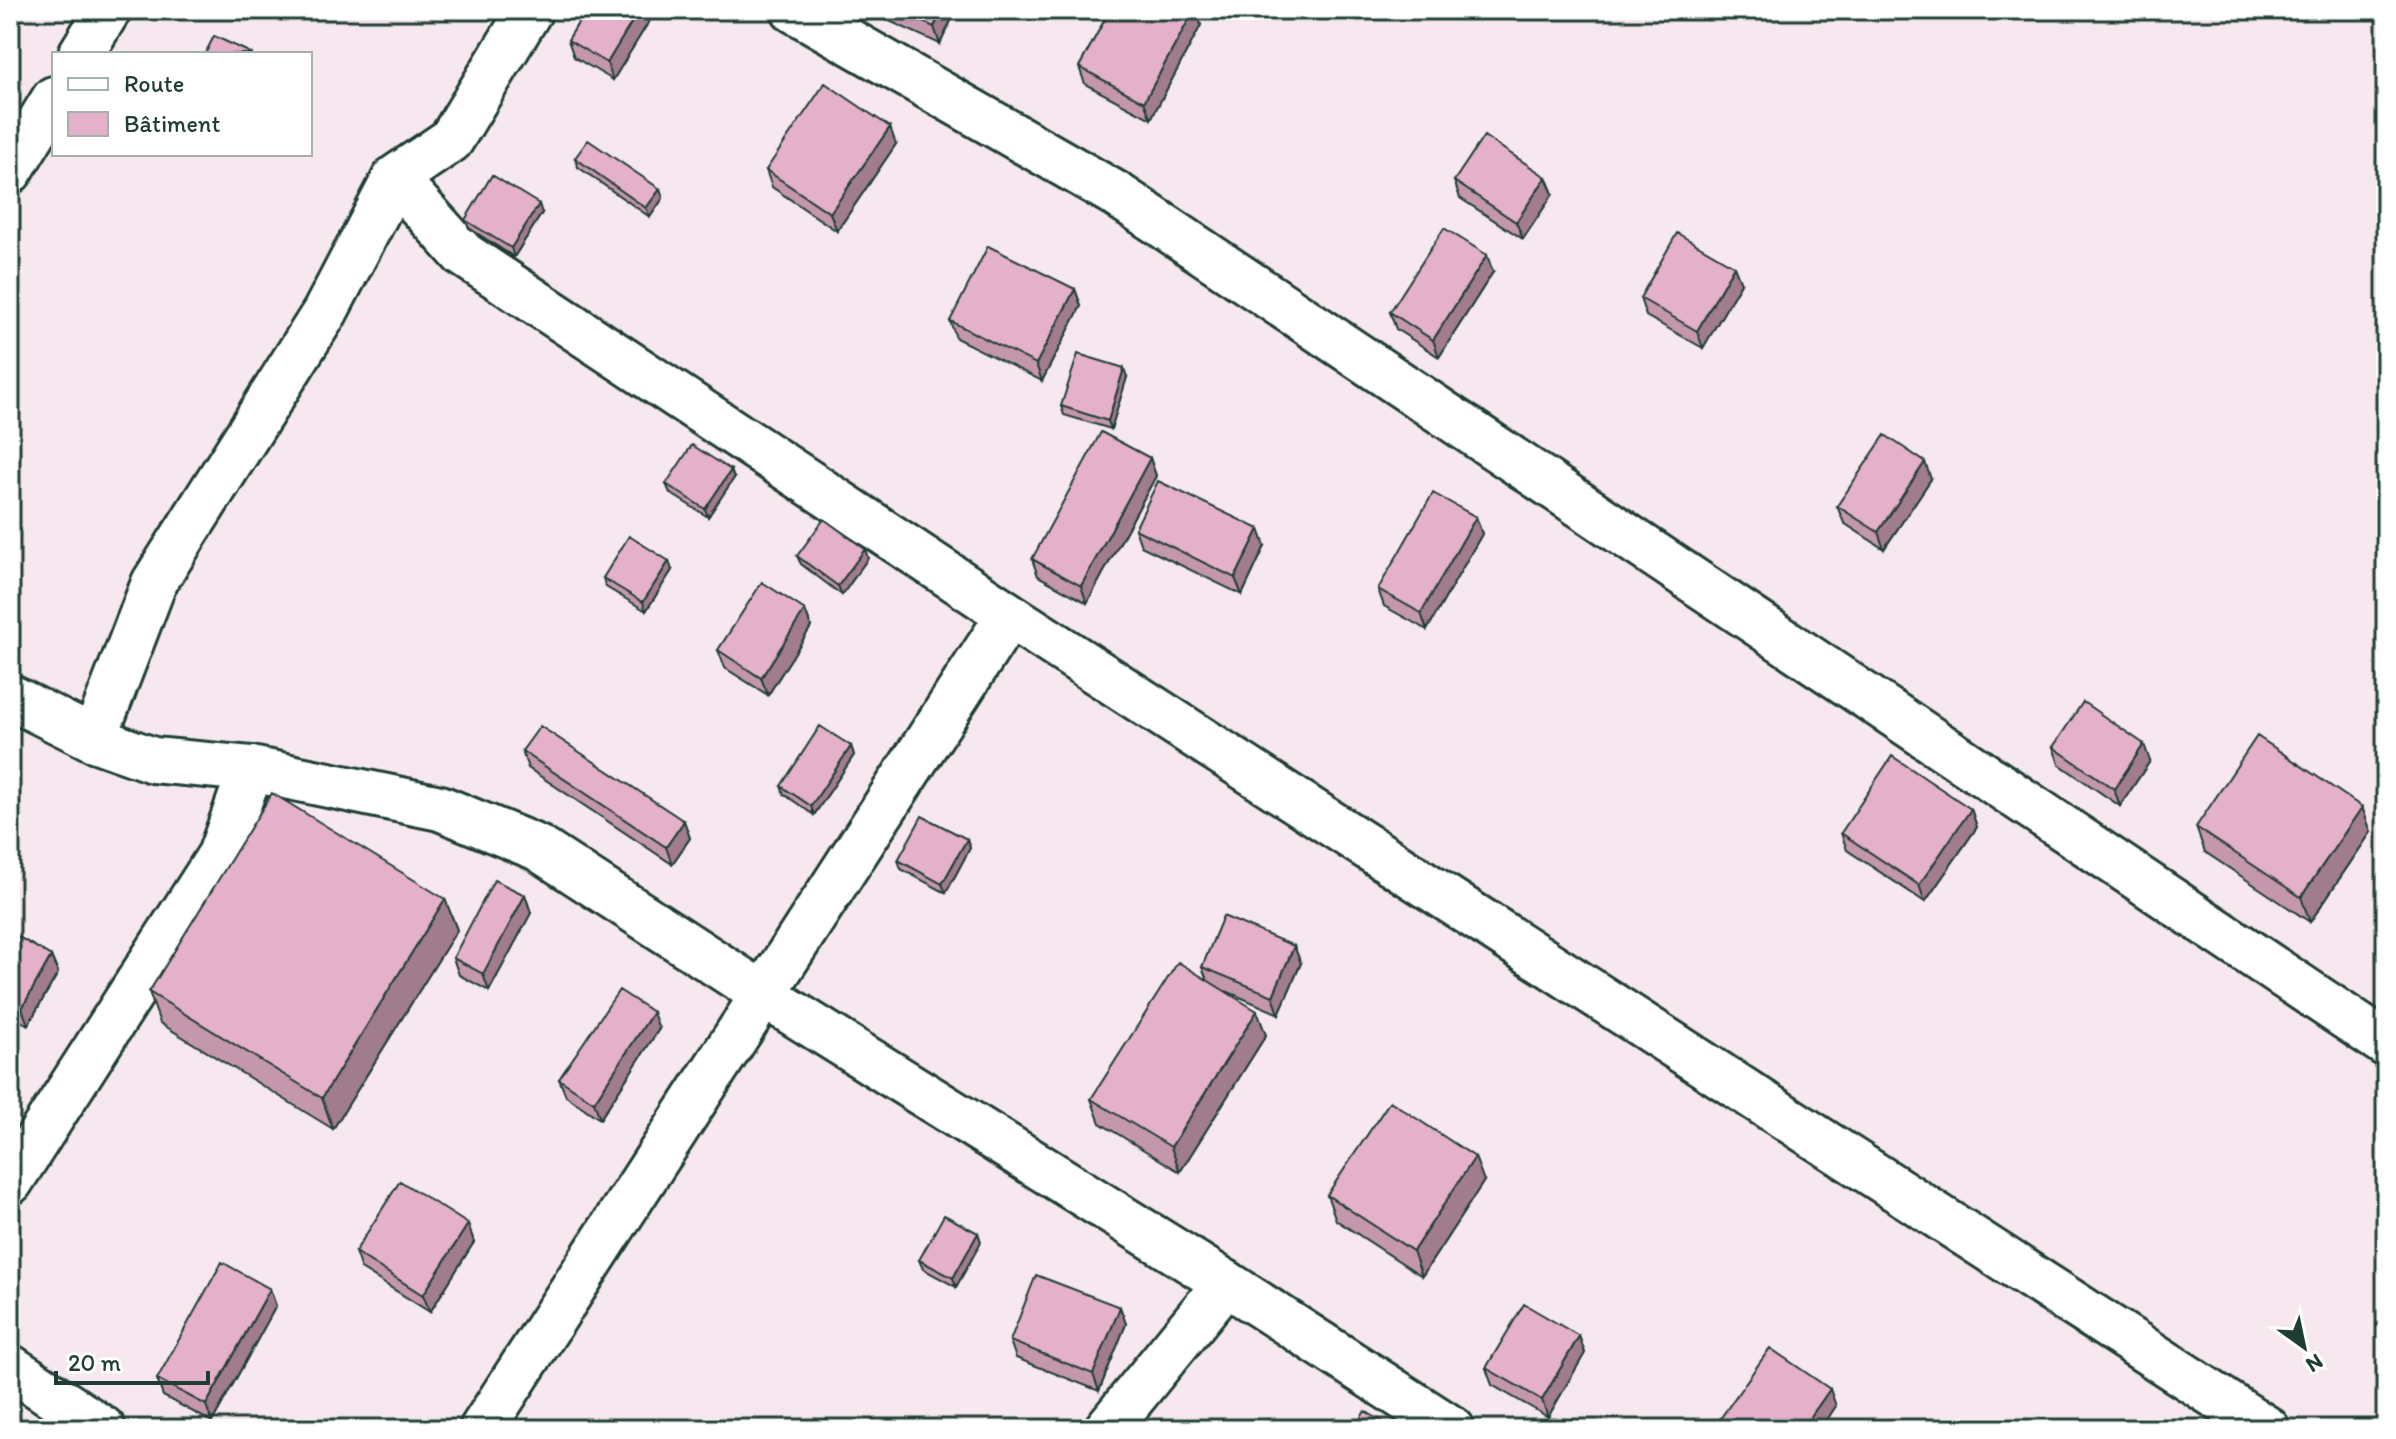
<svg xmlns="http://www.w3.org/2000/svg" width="2396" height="1439" font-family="Itim,sans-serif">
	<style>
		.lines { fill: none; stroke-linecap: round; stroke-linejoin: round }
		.street-casing { stroke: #1f3d34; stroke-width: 50 }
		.secondary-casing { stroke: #1f3d34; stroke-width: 50 }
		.street { stroke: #fff; stroke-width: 44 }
		.secondary { stroke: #fff; stroke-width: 44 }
		.wall { fill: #c597ad; stroke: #1f3d34; stroke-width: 2 }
		.shaded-wall { fill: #a07b8d; stroke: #1f3d34; stroke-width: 2 }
		.building { fill: #e5b0c9; stroke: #1f3d34; stroke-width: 2 }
	</style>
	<rect width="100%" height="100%" fill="#f7e7ef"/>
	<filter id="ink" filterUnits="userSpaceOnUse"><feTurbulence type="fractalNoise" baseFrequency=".0125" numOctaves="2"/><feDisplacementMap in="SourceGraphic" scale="16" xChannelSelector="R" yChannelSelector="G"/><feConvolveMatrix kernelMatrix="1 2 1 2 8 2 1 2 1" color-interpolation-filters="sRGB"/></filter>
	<g filter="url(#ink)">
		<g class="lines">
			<g class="street-casing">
				<path id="street" d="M 794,10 L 1116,194 L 2386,1044
					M 81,54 L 108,10
					M 10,171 L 54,99
					M 395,178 L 463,254 L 1009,615 L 2267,1429
					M 94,739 L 154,583 L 325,312 L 395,178 L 451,140 L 530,10
					M 10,1182 L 220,855 L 251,769
					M 10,1367 L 103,1429
					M 482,1429 L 1009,615
					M 1107,1429 L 1226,1283"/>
			</g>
			<g class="secondary-casing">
				<path id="secondary" d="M 10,697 L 94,739 L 153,760 L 251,769 L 440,808 L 538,848 L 764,995 L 1226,1283 L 1452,1429"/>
			</g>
			<use href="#street" class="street"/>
			<use href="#secondary" class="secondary"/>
		</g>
		<path class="wall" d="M 586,10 L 656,10 L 613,80 L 574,57 L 568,40 Z
			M 865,10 L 956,10 L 940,44 Z
			M 1110,10 L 1196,10 L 1201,25 L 1151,119 L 1085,84 L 1079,67 Z
			M 896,144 L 837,231 L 772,187 L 766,170 Z
			M 575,158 L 660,189 L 663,198 L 650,217 L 578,167 Z
			M 1546,177 L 1553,194 L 1523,239 L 1460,198 L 1454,181 Z
			M 542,213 L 514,257 L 469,228 L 465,220 Z
			M 1493,272 L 1439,357 L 1396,329 L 1390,312 Z
			M 1741,283 L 1703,348 L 1646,316 L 1640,298 Z
			M 1075,289 L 1081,306 L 1042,381 L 956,338 L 950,321 Z
			M 1127,377 L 1111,429 L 1064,415 L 1061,406 Z
			M 1150,458 L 1156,476 L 1087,603 L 1038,576 L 1032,559 Z
			M 734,478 L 708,517 L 670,493 L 666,484 Z
			M 1931,479 L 1884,549 L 1844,523 L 1837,506 Z
			M 1476,517 L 1482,534 L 1427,630 L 1384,606 L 1378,589 Z
			M 1135,529 L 1265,546 L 1242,595 L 1141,546 Z
			M 797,556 L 868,558 L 842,595 L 801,564 Z
			M 672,570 L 646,611 L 606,587 L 603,578 Z
			M 805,610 L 811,627 L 768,695 L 725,668 L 718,650 Z
			M 851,746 L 854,755 L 814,815 L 784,794 L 781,786 Z
			M 2053,747 L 2150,761 L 2120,806 L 2059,764 Z
			M 522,751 L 684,821 L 690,838 L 672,864 L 528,768 Z
			M 2362,807 L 2371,832 L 2310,922 L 2205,852 L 2196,827 Z
			M 1971,809 L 1977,827 L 1925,902 L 1847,850 L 1841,833 Z
			M 967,839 L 970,848 L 946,893 L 901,869 L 898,860 Z
			M 525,895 L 531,913 L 489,991 L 459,975 L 453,958 Z
			M 445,899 L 457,930 L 333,1129 L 160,1023 L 149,992 Z
			M 10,932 L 51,956 L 58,973 L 28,1025 L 10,1015 Z
			M 1301,963 L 1279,1014 L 1226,991 L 1266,1035 L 1180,1172 L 1100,1123 L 1091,1099 L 1207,980 L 1202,967 Z
			M 659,1029 L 600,1119 L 566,1096 L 559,1079 Z
			M 1484,1181 L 1422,1276 L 1336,1220 L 1327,1195 Z
			M 468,1224 L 474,1242 L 430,1312 L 361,1269 L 355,1252 Z
			M 978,1233 L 981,1242 L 956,1287 L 923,1269 L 919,1260 Z
			M 270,1289 L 276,1306 L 212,1422 L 163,1396 L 157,1379 Z
			M 1120,1307 L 1126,1324 L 1099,1391 L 1016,1358 L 1010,1341 Z
			M 1579,1336 L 1585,1353 L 1548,1417 L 1492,1385 L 1486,1368 Z"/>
		<path class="shaded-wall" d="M 639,10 L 656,10 L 613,80 L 607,63 Z
			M 942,10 L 956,10 L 940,44 L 934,27 Z
			M 1194,10 L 1196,10 L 1201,25 L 1151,119 L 1144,102 Z
			M 890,127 L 896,144 L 837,231 L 830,213 Z
			M 1546,177 L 1553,194 L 1523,239 L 1516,222 Z
			M 660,189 L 663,198 L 650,217 L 646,208 Z
			M 539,204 L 542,213 L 514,257 L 511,248 Z
			M 1487,255 L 1493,272 L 1439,357 L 1433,340 Z
			M 1734,266 L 1741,283 L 1703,348 L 1697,331 Z
			M 1075,289 L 1081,306 L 1042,381 L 1036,364 Z
			M 1124,368 L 1127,377 L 1111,429 L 1108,421 Z
			M 1150,458 L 1156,476 L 1087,603 L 1081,586 Z
			M 1925,462 L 1931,479 L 1884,549 L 1878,532 Z
			M 731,470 L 734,478 L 708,517 L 705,509 Z
			M 1476,517 L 1482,534 L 1427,630 L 1421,613 Z
			M 1259,529 L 1265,546 L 1242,595 L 1235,578 Z
			M 865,549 L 868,558 L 842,595 L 838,586 Z
			M 669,561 L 672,570 L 646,611 L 643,602 Z
			M 805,610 L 811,627 L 768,695 L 761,678 Z
			M 2144,744 L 2150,761 L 2120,806 L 2114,789 Z
			M 851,746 L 854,755 L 814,815 L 811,806 Z
			M 2362,807 L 2371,832 L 2310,922 L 2301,897 Z
			M 1971,809 L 1977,827 L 1925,902 L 1919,885 Z
			M 684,821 L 690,838 L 672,864 L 666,847 Z
			M 967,839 L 970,848 L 946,893 L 942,884 Z
			M 525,895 L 531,913 L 489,991 L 483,974 Z
			M 445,899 L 457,930 L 333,1129 L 322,1098 Z
			M 1294,946 L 1301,963 L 1279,1014 L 1273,996 Z
			M 51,956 L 58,973 L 28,1025 L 22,1008 Z
			M 1257,1011 L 1266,1035 L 1180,1172 L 1171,1147 Z
			M 653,1012 L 659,1029 L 600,1119 L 594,1102 Z
			M 1475,1157 L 1484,1181 L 1422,1276 L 1413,1251 Z
			M 468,1224 L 474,1242 L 430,1312 L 423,1295 Z
			M 978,1233 L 981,1242 L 956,1287 L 953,1278 Z
			M 270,1289 L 276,1306 L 212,1422 L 206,1405 Z
			M 1120,1307 L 1126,1324 L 1099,1391 L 1093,1374 Z
			M 1579,1336 L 1585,1353 L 1548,1417 L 1542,1400 Z
			M 1830,1389 L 1836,1406 L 1821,1429 L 1802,1429 Z"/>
		<path class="building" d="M 586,10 L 639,10 L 607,63 L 568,40 Z
			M 896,10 L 942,10 L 934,27 Z
			M 1110,10 L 1194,10 L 1144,102 L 1079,67 Z
			M 214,36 L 253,54 L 205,54 Z
			M 825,83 L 890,127 L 830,213 L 766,170 Z
			M 1484,136 L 1546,177 L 1516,222 L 1454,181 Z
			M 588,140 L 660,189 L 646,208 L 575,158 Z
			M 492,175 L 539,204 L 511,248 L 465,220 Z
			M 1444,228 L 1487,255 L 1433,340 L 1390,312 Z
			M 1677,233 L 1734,266 L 1697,331 L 1640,298 Z
			M 988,246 L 1075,289 L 1036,364 L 950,321 Z
			M 1078,354 L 1124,368 L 1108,421 L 1061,406 Z
			M 1101,432 L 1150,458 L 1081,586 L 1032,559 Z
			M 1885,435 L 1925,462 L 1878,532 L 1837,506 Z
			M 692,445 L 731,470 L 705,509 L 666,484 Z
			M 1158,481 L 1259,529 L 1235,578 L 1135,529 Z
			M 1433,493 L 1476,517 L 1421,613 L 1378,589 Z
			M 824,519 L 865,549 L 838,586 L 797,556 Z
			M 629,536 L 669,561 L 643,602 L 603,578 Z
			M 762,582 L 805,610 L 761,678 L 718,650 Z
			M 2083,702 L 2144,744 L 2114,789 L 2053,747 Z
			M 540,726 L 684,821 L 666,847 L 522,751 Z
			M 820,726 L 851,746 L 811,806 L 781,786 Z
			M 2257,736 L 2362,807 L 2301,897 L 2196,827 Z
			M 1892,756 L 1971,809 L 1919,885 L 1841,833 Z
			M 272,793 L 445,899 L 322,1098 L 149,992 Z
			M 922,816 L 967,839 L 942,884 L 898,860 Z
			M 494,880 L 525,895 L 483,974 L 453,958 Z
			M 1223,916 L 1294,946 L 1273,996 L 1202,967 Z
			M 10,932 L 51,956 L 22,1008 L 10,1001 Z
			M 1178,962 L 1257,1011 L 1171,1147 L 1091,1099 Z
			M 619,990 L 653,1012 L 594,1102 L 559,1079 Z
			M 1390,1101 L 1475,1157 L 1413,1251 L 1327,1195 Z
			M 400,1181 L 468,1224 L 423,1295 L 355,1252 Z
			M 944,1215 L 978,1233 L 953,1278 L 919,1260 Z
			M 222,1262 L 270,1289 L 206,1405 L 157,1379 Z
			M 1036,1275 L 1120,1307 L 1093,1374 L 1010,1341 Z
			M 1524,1304 L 1579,1336 L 1542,1400 L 1486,1368 Z
			M 1770,1348 L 1830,1389 L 1802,1429 L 1713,1429 Z
			M 1365,1411 L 1395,1429 L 1354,1429 Z"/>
	</g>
	<rect width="2396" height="1439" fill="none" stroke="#fff" stroke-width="40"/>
	<rect x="20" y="20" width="2356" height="1399" fill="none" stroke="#1f3d34" stroke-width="3" filter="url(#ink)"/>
	<rect x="52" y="52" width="260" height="104" fill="#ffffff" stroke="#a5b1ae" stroke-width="2"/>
	<rect x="68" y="78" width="40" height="12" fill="#ffffff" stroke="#a5b1ae" stroke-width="2"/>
	<text x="124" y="92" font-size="24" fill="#1f3d34">Route</text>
	<rect x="68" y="112" width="40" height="24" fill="#e5b0c9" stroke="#a5b1ae" stroke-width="2"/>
	<text x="124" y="132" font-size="24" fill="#1f3d34">Bâtiment</text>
	<g transform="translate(2304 1347) rotate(147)" stroke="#ffffff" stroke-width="6" paint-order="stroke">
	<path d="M0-6L14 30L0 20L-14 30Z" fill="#1f3d34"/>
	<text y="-12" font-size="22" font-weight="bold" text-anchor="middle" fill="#1f3d34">N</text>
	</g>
	<path d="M56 1371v12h152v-12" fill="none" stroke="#1f3d34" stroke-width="4"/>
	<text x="68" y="1371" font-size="24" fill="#1f3d34" stroke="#ffffff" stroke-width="6" paint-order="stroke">20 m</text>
</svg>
